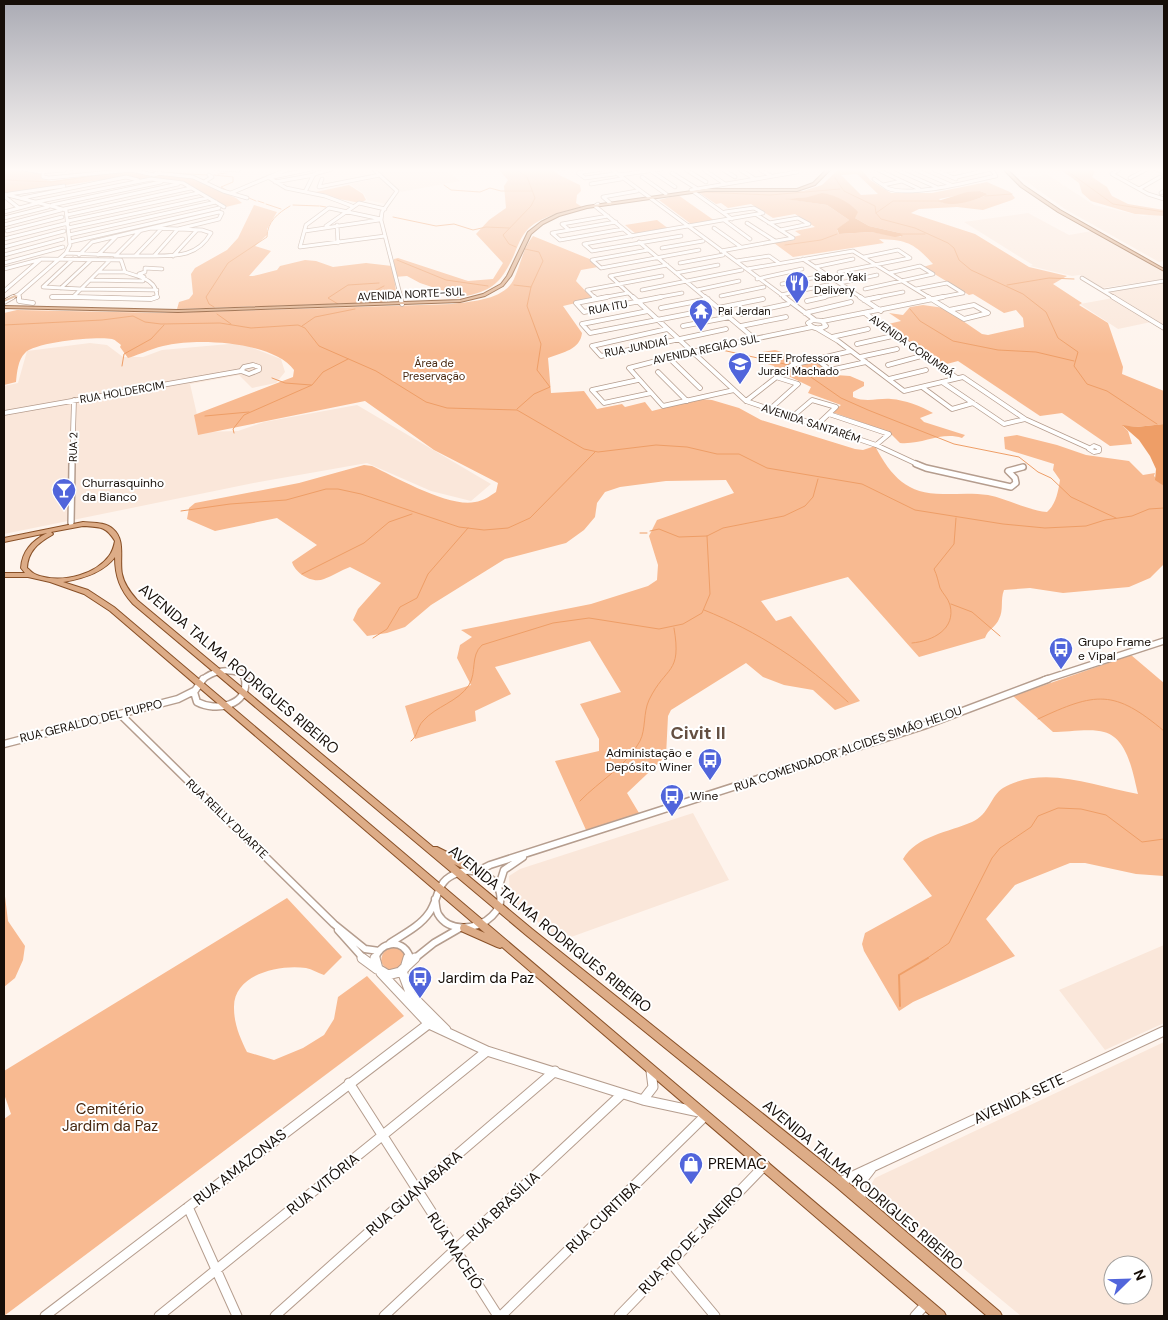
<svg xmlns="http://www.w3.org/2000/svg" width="1168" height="1320" font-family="'DM Sans',sans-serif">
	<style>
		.built { fill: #fae7da; fill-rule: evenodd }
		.green { fill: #f8ba91; fill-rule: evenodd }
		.water { fill: #ee9e67 }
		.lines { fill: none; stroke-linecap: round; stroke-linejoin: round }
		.stream-far1 { stroke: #ee9e67; stroke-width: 1 }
		.stream { stroke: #ee9e67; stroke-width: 2 }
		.minor-far4-casing { stroke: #b59d8e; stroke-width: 4.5 }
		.minor-far3-casing { stroke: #b59d8e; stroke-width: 5.5 }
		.minor-far2-casing { stroke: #b59d8e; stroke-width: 8 }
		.minor-far1-casing { stroke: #b59d8e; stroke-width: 9 }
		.minor-casing { stroke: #b59d8e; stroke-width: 11 }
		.major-casing { stroke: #895027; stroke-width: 2 }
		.minor-far4 { stroke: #fff; stroke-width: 3 }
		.minor-far3 { stroke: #fff; stroke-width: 4 }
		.minor-far2 { stroke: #fff; stroke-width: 5 }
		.minor-far1 { stroke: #fff; stroke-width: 6 }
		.minor { stroke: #fff; stroke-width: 9 }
		.major { fill: #ddac87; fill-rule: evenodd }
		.labels { text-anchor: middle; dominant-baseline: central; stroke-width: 4; stroke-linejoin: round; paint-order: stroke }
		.far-poi-label { font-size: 11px; fill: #160e08; stroke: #fff; text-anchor: start }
		.far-street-label { font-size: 11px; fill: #160e08; stroke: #fff }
		.far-park-label { font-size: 11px; fill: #47270f; stroke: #fff }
		.poi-label { font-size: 12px; fill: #160e08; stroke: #fff; text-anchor: start }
		.street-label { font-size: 12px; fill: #160e08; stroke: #fff }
		.near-street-label { font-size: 15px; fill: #160e08; stroke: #fff }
		.near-poi-label { font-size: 15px; fill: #160e08; stroke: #fff; text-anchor: start }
		.near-park-label { font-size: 15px; fill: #47270f; stroke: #fff }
		.district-label { font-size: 18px; font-weight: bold; fill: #644f41; stroke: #fff }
	</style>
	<rect width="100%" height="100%" fill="#fef4ed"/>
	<path class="built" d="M 375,169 L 444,169 L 460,181 L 401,192 Z
		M 1048,175 L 1094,205 L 1143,216 L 1154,214 L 1164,217 L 1164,261 L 1159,262 L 1065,209 L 1020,177 Z
		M 379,178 L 395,192 L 386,204 L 367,200 L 364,194 L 350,184 Z
		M 1028,213 L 1069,235 L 1092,231 L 1164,271 L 1164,279 L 1102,288 L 1080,275 L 1072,276 L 1030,266 L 1033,265 L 964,222 Z
		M 1164,283 L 1164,325 L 1109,292 Z
		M 1113,298 L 1151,322 L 1118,329 L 1080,304 Z
		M 90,343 L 107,345 L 123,357 L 143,357 L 162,350 L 240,343 L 281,359 L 285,372 L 276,383 L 252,388 L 239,375 L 190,384 L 201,432 L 238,431 L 264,422 L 357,405 L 491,484 L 471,501 L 431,491 L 367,463 L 259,482 L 4,534 L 4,386 L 18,383 L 27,351 Z
		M 693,813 L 729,880 L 560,941 L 510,898 L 509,876 L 520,869 Z
		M 1164,945 L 1164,1023 L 1105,1050 L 1059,990 Z
		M 1164,1042 L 1164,1316 L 1021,1316 L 877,1197 L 873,1190 L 872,1183 L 875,1178 ZM 1113,1265 L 1143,1265 L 1143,1295 L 1113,1295 Z"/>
	<path class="green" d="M 4,169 L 41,173 L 41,179 L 51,181 L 120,172 L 141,171 L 190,177 L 236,198 L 242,203 L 226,207 L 184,182 L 141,180 L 127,176 L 5,194 Z
		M 498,169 L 552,169 L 559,175 L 580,185 L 581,191 L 577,195 L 576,203 L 582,207 C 565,211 542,216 529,228 C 521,236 518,245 514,255 C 500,286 490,292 457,298 L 450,293 L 420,283 L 407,276 L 394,277 L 397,298 L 385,302 L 177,309 L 179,302 L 189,299 L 193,294 L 191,274 L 195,268 L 227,250 L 238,238 L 254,205 L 277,212 L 267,229 L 267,235 L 255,246 L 271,251 L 249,276 C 259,276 267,272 277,270 L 280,266 L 305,260 L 316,261 L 333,267 L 366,263 L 392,266 L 394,259 L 398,258 L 468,281 L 493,279 L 503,263 L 476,234 L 489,220 L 506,208 L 504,186 L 508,180 Z
		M 839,169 L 861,169 L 870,180 L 891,193 L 932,193 L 987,182 L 1010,192 L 1015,198 L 1012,200 L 983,210 L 957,207 L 919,209 L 911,213 L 975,234 L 1029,267 L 1067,276 L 1053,284 L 1082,303 L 1079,305 L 1108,323 L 1123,367 L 1122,374 L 1164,391 L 1164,424 L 1136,427 L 1123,426 L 1128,431 L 1132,444 L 1110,446 L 1062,413 L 1040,416 L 958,361 L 943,365 L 884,325 L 901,321 L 889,313 L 903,315 L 910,307 L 923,305 L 944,308 L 982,334 L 988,335 L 1024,327 L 1023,318 L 1016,310 L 1004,313 L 973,294 L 969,295 L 923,267 L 933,264 C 914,243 907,240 879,239 L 884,243 L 793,257 L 774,243 L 795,239 L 793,237 L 801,235 L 795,231 L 815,227 L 795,214 L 773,218 L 751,204 L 728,208 L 721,203 L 716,204 L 698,192 L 803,191 L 822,185 ZM 857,174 L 878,194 L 861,195 L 841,175 ZM 980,191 L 988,194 C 975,202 958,203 943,203 L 939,199 ZM 821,193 L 831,195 L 855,209 L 855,218 L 869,226 L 900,233 L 901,237 L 871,232 L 839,234 L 837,230 L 849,220 L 827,205 L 787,199 L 810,197 Z
		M 1093,169 L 1095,172 L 1092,177 L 1107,187 L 1112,196 L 1128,204 L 1164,210 L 1164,216 L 1135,214 L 1091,201 L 1082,193 L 1079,183 L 1061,170 Z
		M 349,185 L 363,194 L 366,200 L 360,203 C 343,199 328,198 311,193 Z
		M 678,195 L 715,221 L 691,224 L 659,200 Z
		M 657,220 L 669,229 L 636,234 L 625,225 Z
		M 533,236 L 592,260 L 598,267 L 581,270 L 576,281 L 593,299 L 563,306 L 582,333 C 580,350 563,352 548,358 L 551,393 L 584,391 L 597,409 L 622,404 L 625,407 L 645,402 L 652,411 L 699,399 L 712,400 L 739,408 L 761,420 L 855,449 L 863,450 L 875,446 C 892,478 908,495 946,494 C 960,494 974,493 988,495 C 1008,499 1026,510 1047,512 C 1056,504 1058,492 1060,480 L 1053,470 L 1054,464 L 1005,449 L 1004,437 L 1017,435 L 1057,445 L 1086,455 L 1129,461 L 1143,475 L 1155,473 L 1154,476 L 1164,486 L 1164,564 L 1150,578 L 1129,587 L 1063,593 L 1030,588 L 1004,590 C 1000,600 1004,610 999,619 C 996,627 988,629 985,638 L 919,657 L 848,577 L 761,601 L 776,621 L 791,616 L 860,701 L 835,710 L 813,690 L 784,685 L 763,677 L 746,663 L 671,710 L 668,716 L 666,756 L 627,793 L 639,813 L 586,830 L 555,761 L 599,751 L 599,739 L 580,704 L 621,692 L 590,641 L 495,667 L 511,694 L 475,711 L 476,721 L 415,739 L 405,706 L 471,685 L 457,658 L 460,645 L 472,637 L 461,630 L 591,604 L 648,586 L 657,580 L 658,565 L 649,536 L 657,520 L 734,493 L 726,480 L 666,481 L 620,487 L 605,492 L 597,503 L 595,517 L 584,530 L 566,543 L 505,559 L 431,605 L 405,627 L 387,633 L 367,636 L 353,620 L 358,609 L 381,583 L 350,567 C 341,570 333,576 324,579 C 312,584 295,573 292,562 L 317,545 L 277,518 L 215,531 L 187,519 L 189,508 L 195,503 L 299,483 L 364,465 L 372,466 C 395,477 450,508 475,502 C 483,501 490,496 496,492 L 498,483 L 434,450 L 365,401 L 198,435 L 194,415 L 293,377 L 294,370 C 274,342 200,338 168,345 C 155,347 141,354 128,358 L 120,347 L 121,345 C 118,343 116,340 112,339 C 98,336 34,342 25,353 C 18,360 17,372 16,382 L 4,385 L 4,313 L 17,310 L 165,313 L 452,304 C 472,301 504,300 514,279 C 521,264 522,250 533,236 Z
		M 775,350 L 788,354 L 784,358 L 786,360 L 796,361 L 801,365 L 817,361 L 836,375 L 850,376 L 864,382 L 864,386 L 853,392 L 853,397 C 866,403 878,398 891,399 C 905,400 921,406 933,413 L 920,418 L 924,422 L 965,435 L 962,438 C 941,431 923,445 900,443 L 889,432 L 832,412 L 841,405 L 808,393 L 811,387 L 776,370 L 774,366 L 761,362 L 762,352 Z
		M 1131,655 L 1164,683 L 1164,876 L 1136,874 L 1085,863 L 1070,863 L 1015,885 L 986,919 L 1015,956 L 913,1002 L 899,1011 L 864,951 L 862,944 L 865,933 L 932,896 L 903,859 C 916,836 949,832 972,822 C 989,815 991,795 1003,788 C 1045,764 1095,787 1138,794 C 1133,774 1128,738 1104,732 C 1092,728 1067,732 1053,732 L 1013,696 Z
		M 4,888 L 8,921 L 25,946 L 23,960 L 15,978 L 4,987 Z
		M 287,898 L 342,957 L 324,975 C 318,973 312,969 306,968 C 280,964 233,974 234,1008 C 234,1024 240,1038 247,1052 L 274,1060 L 303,1048 L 324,1035 L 334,1019 L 338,997 L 367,976 L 404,1016 L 4,1316 L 4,1119 L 11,1114 L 4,1094 L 4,1071 Z
		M 398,945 L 407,954 L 400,968 C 391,971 384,970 381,961 C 382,950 388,947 398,945 Z"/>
	<path class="water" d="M 980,191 L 988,194 C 976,201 951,208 938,201 L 967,192 Z
		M 821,193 C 832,193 851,203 858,212 L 855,218 L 869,226 L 900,233 L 903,236 L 895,237 L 871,232 L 839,234 L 837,229 L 849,220 L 827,205 L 785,199 L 808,197 Z
		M 1164,424 L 1164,486 L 1155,480 L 1156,469 L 1150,456 L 1139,440 L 1122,425 L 1136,427 Z"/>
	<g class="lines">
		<path class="stream-far1" d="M 147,169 L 156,172
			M 516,169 L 527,177 L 535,198 L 531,206 L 503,235 L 509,244 L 516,247
			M 1026,169 L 1066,170 L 1113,204 L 1164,212
			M 170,173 L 208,175
			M 218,174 L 227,173
			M 214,175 L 233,177 L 233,182 L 221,187 L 226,190
			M 835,178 L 844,191 L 875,206 L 876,213 L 881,219 L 915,228 L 948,243 L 954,248 L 959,260 L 971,270 L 1023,294 L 1046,312 L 1058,338 L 1078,352 L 1074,366 L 1087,384 L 1107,391 L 1157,424
			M 4,180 L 51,182 L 100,175
			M 444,185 L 451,190 L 480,192 L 490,188 L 501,191 L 533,191
			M 699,192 L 770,195 L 840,189
			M 985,196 L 1012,194
			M 249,198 L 256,201
			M 258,201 L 264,203
			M 266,204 L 281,209
			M 293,205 L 319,206
			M 320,206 L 326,207
			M 876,213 L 893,201 L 939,201
			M 393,217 L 436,226 L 454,224 L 473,230 L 486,227 L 509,228
			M 899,234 L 925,234
			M 785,245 L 821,240 L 837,234
			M 397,260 L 446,280 L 488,286
			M 514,285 L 531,287
			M 1007,285 L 1049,278 L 1074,279
			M 357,300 L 384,286
			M 338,304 L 328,298 L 348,285 L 379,283
			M 214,307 L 209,304 L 206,297 L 228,263 L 267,237 C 267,222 278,213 290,206
			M 910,309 L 920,321 L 953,341 L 998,350 L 1036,352 L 1074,361
			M 217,314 L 231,324
			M 4,325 L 102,320 L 133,316 L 145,322 L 161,324 L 220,323 L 251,328 L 298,325 L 305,328 L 319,346 L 376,371 L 426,402 L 447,408 L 517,410 L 584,449 L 598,452 L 656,445 L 687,447 L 717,454 L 739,454 L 767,468 L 862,484 L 915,510 L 1003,524 L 1045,528 L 1086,526 L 1105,520 L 1132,516 L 1149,509 L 1164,508
			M 302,326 L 315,317 L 355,309
			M 722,350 L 789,365
			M 122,366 L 124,354 L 151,339 L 164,325
			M 795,366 L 841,398 L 868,410 L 954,444 L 1019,457 L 1038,472 L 1051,478 L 1071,497 L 1116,518
			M 272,378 L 285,383 L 311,385
			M 517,409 L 534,394 L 550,387 L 537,370 L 541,344 L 527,306 L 531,287 L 543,261 L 539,252 L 525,249
			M 205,416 L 249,412
			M 234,433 L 233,429 L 244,415 L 312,385 L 323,372 L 348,359
			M 181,511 L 230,504 L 286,500 L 326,489 L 338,489 L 361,494 L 459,527 L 484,530 L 508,528 L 530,518 L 595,452
			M 650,531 L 659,529 L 679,537 L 707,536 L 723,528 L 784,516 L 805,506 L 813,497 L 818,479
			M 640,533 L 647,533
			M 302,574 L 364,543 L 389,522 L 412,514
			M 951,604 L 972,612 L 1000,636
			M 704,610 C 757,631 806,663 848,702
			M 373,638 L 387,629 L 400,607 L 417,598 L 428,574 L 468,528
			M 912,643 C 933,641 956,629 950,605 C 948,598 943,594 940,588 C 938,581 937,575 934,569 L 954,544 L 956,518
			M 1038,719 C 1096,692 1114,689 1164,731
			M 411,741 C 418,736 417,727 423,721 C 436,706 458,702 469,685 C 477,672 470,656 482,645 L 553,623 L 589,618 L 659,629 L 683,624 L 702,613 L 710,594 L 707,536
			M 580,801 C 599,781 627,766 640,741 C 646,729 643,713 649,700 C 666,665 682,675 674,628
			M 926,959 L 949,943 L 992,858 L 1000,848 L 1031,827 L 1038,816 L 1058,808 L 1081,809 L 1106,815 L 1142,842 L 1164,839"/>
		<path class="stream" d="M 900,1006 L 899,975 L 928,958"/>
		<g class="minor-far4-casing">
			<path id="minor-far4" d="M 24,169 L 40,172 L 64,170
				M 62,169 L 71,169
				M 215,169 L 239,170
				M 373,169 L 397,191 L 382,212 L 381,220 L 401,298
				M 560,169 L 564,169
				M 603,169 L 578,173 L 585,178 L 614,174
				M 611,169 L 786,298
				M 685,169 L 706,182
				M 703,169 L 725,184
				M 722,169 L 735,177
				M 739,169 L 755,179
				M 759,169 L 771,176
				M 876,169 L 919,189
				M 895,169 L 936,187
				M 914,169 L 951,185
				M 933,169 L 956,179
				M 1120,169 L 1112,174 L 1148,194 L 1164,199
				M 1156,169 L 1164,173
				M 651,171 L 675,187
				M 43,172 L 43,177 L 49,178 L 131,170 L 154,175 L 160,173
				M 940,172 L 957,169
				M 156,173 L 193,177 L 223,191 L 247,198
				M 672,173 L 696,188
				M 619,175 L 662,169
				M 268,177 L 286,188 L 325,196 L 352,206
				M 642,177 L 666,194
				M 269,178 L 311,169
				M 953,178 L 991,169
				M 1130,178 L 1147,169
				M 322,179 L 319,187 L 380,175
				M 874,179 C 878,182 883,185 887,188 C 910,198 971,181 996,176 L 991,169
				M 204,182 L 212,177 L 209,175
				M 275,182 L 314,175
				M 591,184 L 621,179
				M 883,185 L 902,181
				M 1139,189 L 1160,177
				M 691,190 L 797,172
				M 691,190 L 732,219
				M 305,192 L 314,174 L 332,169
				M 231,193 L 288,169
				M 1161,193 L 1164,191
				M 4,194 L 66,210 L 70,245 L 66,253 L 19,294 L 11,298
				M 9,194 L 64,186
				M 5,197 L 19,208
				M 22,198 L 126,177 L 138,180
				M 36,202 L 151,179 L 183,183 L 224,207
				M 610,203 L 603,197 L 637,191
				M 598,204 L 595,206 L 632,236
				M 52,205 L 161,182
				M 64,209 L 178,184
				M 4,212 L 38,203
				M 219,212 L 222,213 L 219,219 L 178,229 L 151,228 Z
				M 725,212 L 754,208 L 763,213
				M 67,215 L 191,188
				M 757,215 L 793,238
				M 4,218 L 48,207
				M 381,219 L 329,208 L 306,225 L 300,247 L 385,236
				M 724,220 L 750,239
				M 68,221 L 198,193
				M 616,222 L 552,233 L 560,240 L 623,229
				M 747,223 L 775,241
				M 769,223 L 798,218 L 809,224
				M 4,225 L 61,210
				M 337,225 L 338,243
				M 326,226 L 359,203 L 385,209
				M 68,228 L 207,198
				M 714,228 L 741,247
				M 178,229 L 202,230 L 211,233 C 198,256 178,256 154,256 Z
				M 569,230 L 562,224 L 608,216
				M 780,230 L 809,224
				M 7,231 L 62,217
				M 305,231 L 379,220
				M 69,235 L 216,202
				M 681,236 L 592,251 L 584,244 L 763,213
				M 4,239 L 68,223
				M 70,242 L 219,208
				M 639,242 L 706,298
				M 4,247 L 64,231
				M 662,248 L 703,241
				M 648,250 L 592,260 L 601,268 L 699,250
				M 721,251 L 793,238
				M 66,253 L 117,255
				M 4,255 L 63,239
				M 79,255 L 92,242 L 151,228
				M 98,255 L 116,237
				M 115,256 L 154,256
				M 115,256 L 140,231
				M 135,256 L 161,229
				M 173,256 L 197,230
				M 803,259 L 862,298
				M 736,261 L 769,256 L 779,263
				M 4,263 L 63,247
				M 680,263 L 723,255
				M 815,267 L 853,259
				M 4,269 L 42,259 L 121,260 L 125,272 C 139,277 157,279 157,297 L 153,298
				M 747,269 L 853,251 L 930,298
				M 99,272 L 125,272
				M 839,272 L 910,258 L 898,250 L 864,257
				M 676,273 L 718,265
				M 610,276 L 634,298
				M 610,276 L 667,265
				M 144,277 L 139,274 L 145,272 L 145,268 L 162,269
				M 1082,278 L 1115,298
				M 757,279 L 802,269
				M 90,280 L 143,281
				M 840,283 L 877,275
				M 782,284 L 827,275
				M 61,288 L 91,260
				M 81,289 L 157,290
				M 81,289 L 110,260
				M 865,289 L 933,274 L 920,266 L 889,273
				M 916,289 L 947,283 L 963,293
				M 642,290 L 742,270
				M 697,290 L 739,281
				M 4,291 L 40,260
				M 1104,291 L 1164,281
				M 19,294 L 19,298
				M 781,295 L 827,285
				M 721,296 L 764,287
				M 52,297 L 73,297 L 81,289 L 43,287 L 73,259
				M 73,297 L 121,298
				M 595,298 L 587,290 L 662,276
				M 601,298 L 628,293
				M 655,298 L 682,293
				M 819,298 L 851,291
				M 873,298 L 903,292
				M 937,298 L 963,293"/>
		</g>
		<g class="minor-far3-casing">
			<path id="minor-far3" d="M 19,297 L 19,301 L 33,303
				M 52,297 L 73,297
				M 73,297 L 151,299 L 157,297
				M 400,297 L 402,304
				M 594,297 L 596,299
				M 607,297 L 576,303 L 584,312 L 661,297
				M 633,297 L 746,401 L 876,445 L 919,465
				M 705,297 L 755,339
				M 784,297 L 815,320
				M 860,297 L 881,311
				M 928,297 L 949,310
				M 1113,297 L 1164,328
				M 864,300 L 879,297
				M 807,301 L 825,297
				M 4,302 L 13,297
				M 974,305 L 988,313 L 964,319 L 949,310 Z
				M 661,308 L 708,299
				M 718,308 L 763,299
				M 648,311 L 582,324 L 590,333 L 703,311
				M 805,313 L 851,302
				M 742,314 L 788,304
				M 866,314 L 957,378
				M 813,320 L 822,321 L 826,326 C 819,330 813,329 808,323 Z
				M 823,321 L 943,297
				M 683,326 L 730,317
				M 741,326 L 786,317
				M 816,328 L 838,341 L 904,391 L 963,377 L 1025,419 L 1089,448
				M 667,329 L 592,346 L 601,356 L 726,329
				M 832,337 L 868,329
				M 857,344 L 897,335
				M 668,357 L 700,388
				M 860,357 L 897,349
				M 816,359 L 830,370 L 866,362
				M 253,365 L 259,367 L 259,370 L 249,374 L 241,371 L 244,367 Z
				M 888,365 L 925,355
				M 658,372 L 687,401
				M 776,377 L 798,384
				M 889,379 L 926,370
				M 638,380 L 592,390 L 604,403 L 651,393
				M 942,382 L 1004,424 L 1025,419
				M 922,387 L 952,409 L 973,403
				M 734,390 L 663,406 L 629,368 L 691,352 L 812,327
				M 746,401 L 792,365 L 851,351
				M 769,410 L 798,384
				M 4,413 L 241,371
				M 829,414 L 889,434
				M 792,417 L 812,400 L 836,407 L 817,425
				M 876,445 L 889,434
				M 1094,446 L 1099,448 L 1099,451 L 1094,452 L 1089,449 Z
				M 72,465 L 74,400"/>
		</g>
		<g class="minor-far2-casing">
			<path id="minor-far2" d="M 916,464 L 926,468 L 1011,487 L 1016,483 L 1015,478 L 1008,471 L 1023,467
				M 71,523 L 72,464
				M 202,680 C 214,670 226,669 241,673 L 246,680
				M 1044,680 L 1164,641"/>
		</g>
		<g class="minor-far1-casing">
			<path id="minor-far1" d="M 203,679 L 194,692 L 197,702 C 216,712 249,706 245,679
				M 120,714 L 334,924 L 365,949 L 379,951
				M 4,744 L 178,699 L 194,691
				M 478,871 L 490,865 L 923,726 L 1048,679
				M 499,886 L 504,870 L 523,857
				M 338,930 L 364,959
				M 390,943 C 404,934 420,926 429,913 C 439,899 436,883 453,875 C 482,859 517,892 492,916 C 478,930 449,933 438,914 C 436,910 436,904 435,899
				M 375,959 C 380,942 401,938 409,955 L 408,959
				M 414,959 L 434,943 L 460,928"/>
		</g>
		<g class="minor-casing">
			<path id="minor" d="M 362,958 L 377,969
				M 375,958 L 378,969 L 388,975 L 400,972 L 415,958
				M 405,968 L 408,958
				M 402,971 L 411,995 L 446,1030
				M 381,973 L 429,1024 L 487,1051 L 643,1100 L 699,1112
				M 349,1083 L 498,1316
				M 643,1100 L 653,1087 L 651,1071
				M 840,1182 L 1164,1031
				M 861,1198 L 861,1182 L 871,1169
				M 188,1207 L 237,1316
				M 670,1262 L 715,1316
				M 45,1316 L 435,1019
				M 159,1316 L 487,1051
				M 275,1316 L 416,1190 L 555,1071
				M 384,1316 L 622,1094
				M 501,1316 L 704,1117
				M 619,1316 L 765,1165
				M 915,1316 L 926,1304"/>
		</g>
		<g class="major-casing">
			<path id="major" d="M 827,169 L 831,169 L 815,185 L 797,191 L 706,191 L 587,208 L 559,216 L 543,224 L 531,234 L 511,276 L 503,286 L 485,296 L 460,302 L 178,312 L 4,308 L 4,306 L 178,310 L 460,300 L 483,294 L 501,284 L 507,276 L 528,232 L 541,222 L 557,214 L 587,206 L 706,189 L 797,189 L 813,183 Z
				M 1003,169 L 1007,169 L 1023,185 L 1060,210 L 1164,269 L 1164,271 L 1058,212 L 1021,187 Z
				M 15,295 L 18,296 L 4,302 L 4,300 Z
				M 83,522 C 92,523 106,522 113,529 C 126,540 119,559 122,574 C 124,584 130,592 137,600 L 433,847 L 437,847 L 477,867 L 478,870 L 477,873 L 474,874 L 454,864 L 532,929 L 843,1178 L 1000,1312 L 1002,1316 L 987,1316 L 835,1186 L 526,935 L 133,604 C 120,590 115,576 115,557 C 103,573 82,579 63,582 L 88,590 L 114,607 L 944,1312 L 946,1316 L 931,1316 L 502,947 L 500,948 L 497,947 L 461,931 L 460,928 L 461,925 L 464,924 L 485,933 L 110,611 L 84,594 L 50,582 L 28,577 L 4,577 L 4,573 L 25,573 L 21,568 C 22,551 32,541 47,533 L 4,542 L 4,538 ZM 83,526 C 100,527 106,526 115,541 C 114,546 113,551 109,556 C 96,574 65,582 44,577 C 40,576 36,575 33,573 C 31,572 29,569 27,568 C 28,551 38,543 52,535 L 53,534 L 51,532 Z"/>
		</g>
		<use href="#minor-far4" class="minor-far4"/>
		<use href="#minor-far3" class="minor-far3"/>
		<use href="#minor-far2" class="minor-far2"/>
		<use href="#minor-far1" class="minor-far1"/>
		<use href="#minor" class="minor"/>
		<use href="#major" class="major"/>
	</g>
	<linearGradient id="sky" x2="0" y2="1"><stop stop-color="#aaabb4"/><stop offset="0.48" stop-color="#fffaf7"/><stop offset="1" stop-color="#fffaf7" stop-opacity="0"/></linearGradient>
	<rect width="1168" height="354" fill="url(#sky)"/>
	<defs>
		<g id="restaurant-pin" transform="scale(1.25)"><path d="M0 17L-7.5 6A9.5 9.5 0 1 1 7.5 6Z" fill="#5165db" stroke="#fff"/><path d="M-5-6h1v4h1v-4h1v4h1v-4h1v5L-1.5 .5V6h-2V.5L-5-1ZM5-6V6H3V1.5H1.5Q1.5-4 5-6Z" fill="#fff"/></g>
		<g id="temple-pin" transform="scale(1.25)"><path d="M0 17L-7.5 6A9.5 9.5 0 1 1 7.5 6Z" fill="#5165db" stroke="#fff"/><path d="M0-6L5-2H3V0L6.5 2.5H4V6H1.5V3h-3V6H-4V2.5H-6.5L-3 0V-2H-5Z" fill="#fff"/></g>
		<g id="school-pin" transform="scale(1.25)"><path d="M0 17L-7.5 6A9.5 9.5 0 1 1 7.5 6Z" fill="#5165db" stroke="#fff"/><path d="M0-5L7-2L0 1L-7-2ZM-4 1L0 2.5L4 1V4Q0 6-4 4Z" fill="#fff"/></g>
		<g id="bar-pin" transform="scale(1.25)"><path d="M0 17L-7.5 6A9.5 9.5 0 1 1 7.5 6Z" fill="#5165db" stroke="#fff"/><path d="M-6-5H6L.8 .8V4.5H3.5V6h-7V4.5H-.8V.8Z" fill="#fff"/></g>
		<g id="bus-pin" transform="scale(1.25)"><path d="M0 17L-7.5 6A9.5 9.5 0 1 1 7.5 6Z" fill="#5165db" stroke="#fff"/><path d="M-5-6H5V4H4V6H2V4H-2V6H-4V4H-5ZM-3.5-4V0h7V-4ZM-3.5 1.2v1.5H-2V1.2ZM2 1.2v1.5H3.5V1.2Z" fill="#fff"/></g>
		<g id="shop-pin" transform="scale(1.25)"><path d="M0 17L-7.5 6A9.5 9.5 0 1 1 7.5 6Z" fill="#5165db" stroke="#fff"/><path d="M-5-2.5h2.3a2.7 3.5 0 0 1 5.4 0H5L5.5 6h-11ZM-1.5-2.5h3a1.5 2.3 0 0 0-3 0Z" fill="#fff"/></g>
	</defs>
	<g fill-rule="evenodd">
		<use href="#restaurant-pin" x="797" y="283"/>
		<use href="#temple-pin" x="701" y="311"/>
		<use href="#school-pin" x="740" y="364"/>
		<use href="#bar-pin" x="64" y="490"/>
		<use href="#bus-pin" x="1061" y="649"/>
		<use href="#bus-pin" x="710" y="760"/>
		<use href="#bus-pin" x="672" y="796"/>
		<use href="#bus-pin" x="420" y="978"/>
		<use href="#shop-pin" x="691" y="1164"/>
	</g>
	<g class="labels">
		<g class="far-poi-label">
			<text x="814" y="277">Sabor Yaki<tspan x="814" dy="13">Delivery</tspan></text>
			<text x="718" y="311">Pai Jerdan</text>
			<text x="758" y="358">EEEF Professora<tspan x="758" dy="13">Juraci Machado</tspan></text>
		</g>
		<g class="far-street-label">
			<text transform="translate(411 294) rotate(-3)">AVENIDA NORTE-SUL</text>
			<text transform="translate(608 307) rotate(-10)">RUA ITU</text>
			<text transform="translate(912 346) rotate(35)">AVENIDA CORUMBÁ</text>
			<text transform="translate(636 347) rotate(-11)">RUA JUNDIAÍ</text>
			<text transform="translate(706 349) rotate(-12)">AVENIDA REGIÃO SUL</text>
			<text transform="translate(122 392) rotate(-10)">RUA HOLDERCIM</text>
			<text transform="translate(811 423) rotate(18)">AVENIDA SANTARÉM</text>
			<text transform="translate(73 447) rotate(-89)">RUA 2</text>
		</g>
		<g class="far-park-label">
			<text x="434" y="363">Área de<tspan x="434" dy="13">Preservação</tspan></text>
		</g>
		<g class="poi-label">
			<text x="82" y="483">Churrasquinho<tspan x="82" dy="14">da Bianco</tspan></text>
			<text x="1078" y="642">Grupo Frame<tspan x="1078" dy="14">e Vipal</tspan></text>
			<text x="692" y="753" text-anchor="end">Administação e<tspan x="692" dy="14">Depósito Winer</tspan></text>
			<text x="690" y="796">Wine</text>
		</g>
		<g class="street-label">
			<text transform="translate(91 721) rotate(-14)">RUA GERALDO DEL PUPPO</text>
			<text transform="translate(848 749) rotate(-19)">RUA COMENDADOR ALCIDES SIMÃO HELOU</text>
			<text transform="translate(227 819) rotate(44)">RUA REILLY DUARTE</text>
		</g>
		<g class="near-street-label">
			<text transform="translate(239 669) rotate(40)">AVENIDA TALMA RODRIGUES RIBEIRO</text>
			<text transform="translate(550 929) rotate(39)">AVENIDA TALMA RODRIGUES RIBEIRO</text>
			<text transform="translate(1019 1099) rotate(-25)">AVENIDA SETE</text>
			<text transform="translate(240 1167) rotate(-38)">RUA AMAZONAS</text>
			<text transform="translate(323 1184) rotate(-39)">RUA VITÓRIA</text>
			<text transform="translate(863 1185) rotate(40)">AVENIDA TALMA RODRIGUES RIBEIRO</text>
			<text transform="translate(414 1193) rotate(-41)">RUA GUANABARA</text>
			<text transform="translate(503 1206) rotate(-43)">RUA BRASÍLIA</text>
			<text transform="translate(603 1217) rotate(-44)">RUA CURITIBA</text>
			<text transform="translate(691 1240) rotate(-46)">RUA RIO DE JANEIRO</text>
			<text transform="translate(455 1251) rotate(57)">RUA MACEIÓ</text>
		</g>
		<g class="near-poi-label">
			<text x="438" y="978">Jardim da Paz</text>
			<text x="708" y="1164">PREMAC</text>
		</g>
		<g class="near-park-label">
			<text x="110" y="1109">Cemitério<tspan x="110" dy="17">Jardim da Paz</tspan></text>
		</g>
		<g class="district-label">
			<text x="698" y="733">Civit II</text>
		</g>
	</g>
	<rect width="1168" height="1320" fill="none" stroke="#160e08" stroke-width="10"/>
	<g transform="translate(1128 1280) rotate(67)"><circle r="24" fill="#ffffff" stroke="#a29f9c"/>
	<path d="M0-4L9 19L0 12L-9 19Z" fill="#5165db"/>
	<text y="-8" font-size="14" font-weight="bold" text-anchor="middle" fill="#160e08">N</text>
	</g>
</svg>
